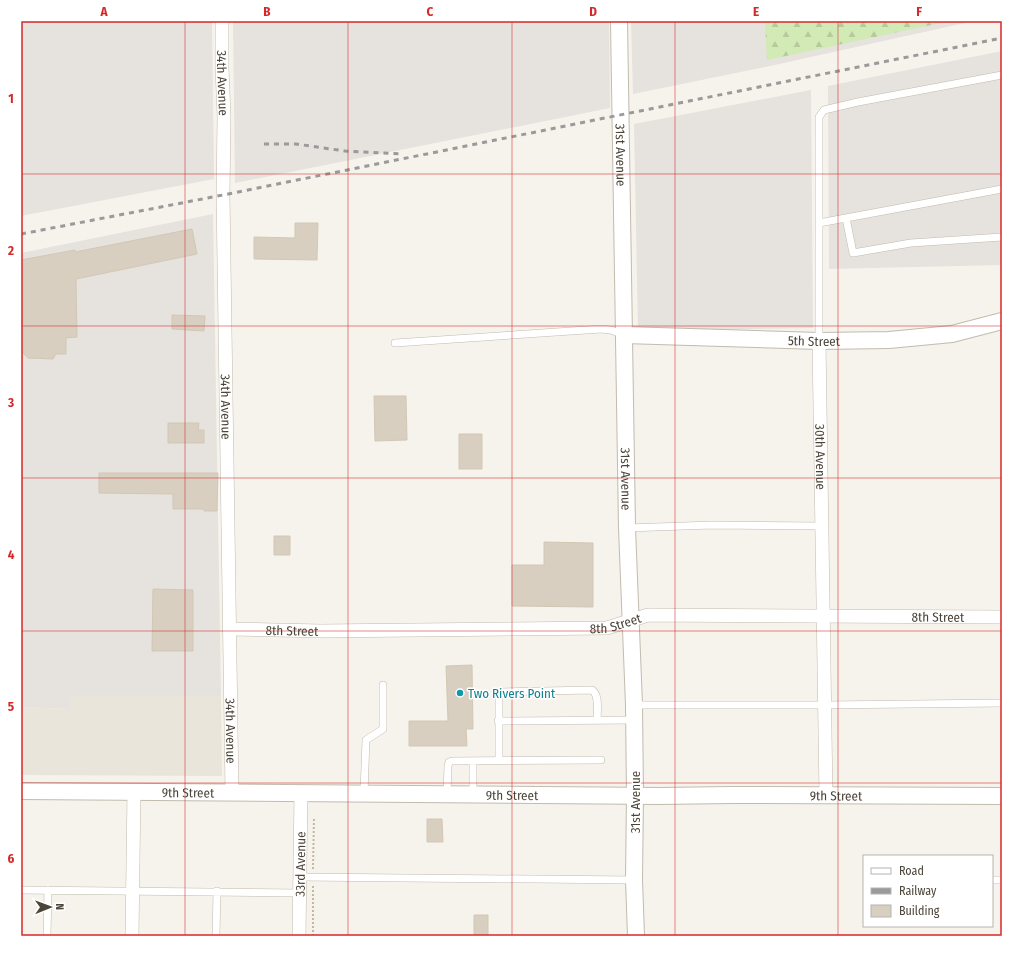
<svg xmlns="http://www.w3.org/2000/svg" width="1023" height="957" font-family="'Fira Sans Condensed',sans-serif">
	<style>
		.residential { fill: #eae5da }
		.industrial { fill: #e6e2dd }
		.forest { fill: url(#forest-firs) }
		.building { fill: #d8cfc1; stroke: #d3c7b4 }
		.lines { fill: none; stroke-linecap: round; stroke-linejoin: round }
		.service-casing { stroke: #c2bbae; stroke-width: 8 }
		.minor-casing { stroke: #c2bbae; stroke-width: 14 }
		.tertiary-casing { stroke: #c2bbae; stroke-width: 18 }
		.path { stroke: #c4b79f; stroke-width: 2; stroke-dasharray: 2 2; stroke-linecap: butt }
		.service { stroke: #fff; stroke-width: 7 }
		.minor { stroke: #fff; stroke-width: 13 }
		.tertiary { stroke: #fff; stroke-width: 16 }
		.rail { stroke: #9a9a9a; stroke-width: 3; stroke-dasharray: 5 5; stroke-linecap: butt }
		.grid { fill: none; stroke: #d62828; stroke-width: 1; stroke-opacity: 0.55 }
		.culture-dot { fill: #0f9aa8; stroke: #fff; stroke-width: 1.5 }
		.labels { text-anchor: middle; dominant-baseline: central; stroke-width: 3; stroke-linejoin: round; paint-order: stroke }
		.street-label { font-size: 13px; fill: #4b4439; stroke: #fff }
		.culture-label { font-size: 13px; fill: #0d838f; stroke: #fff; text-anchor: start }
		.neatline { fill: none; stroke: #d62828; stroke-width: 1.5 }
		.grid-label { font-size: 13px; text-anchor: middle; font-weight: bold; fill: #d62828 }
	</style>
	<defs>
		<pattern id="forest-firs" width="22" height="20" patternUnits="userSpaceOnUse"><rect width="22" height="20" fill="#d2eab5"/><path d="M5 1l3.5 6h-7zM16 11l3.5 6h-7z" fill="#b6ca9c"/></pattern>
	</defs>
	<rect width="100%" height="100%" fill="#f6f3ec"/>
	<path class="residential" d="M 70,696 L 221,696 L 222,776 L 21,775 L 21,707 L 70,709 Z"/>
	<path class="industrial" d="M 21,21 L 212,21 L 214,179 L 21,216 Z
		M 233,21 L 609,21 L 610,108 L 235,183 Z
		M 631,21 L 974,21 L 770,66 L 633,94 Z
		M 1002,51 L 1002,265 L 829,269 L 828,86 Z
		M 811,90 L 813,328 L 638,331 L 634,124 Z
		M 213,214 L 221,696 L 70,696 L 70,709 L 21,707 L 21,253 Z"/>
	<path class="forest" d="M 765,21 L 950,21 L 767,60 Z"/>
	<path class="building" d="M 295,223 L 318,223 L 317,260 L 254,259 L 254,237 L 295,238 Z
		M 192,229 L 197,254 L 76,279 L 77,337 L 66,338 L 66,354 L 56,354 L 53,359 L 28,358 L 21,351 L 21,260 L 75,250 L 75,252 Z
		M 172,315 L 205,316 L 204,331 L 172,329 Z
		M 374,396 L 406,396 L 407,440 L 375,441 Z
		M 168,423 L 199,423 L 198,430 L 204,430 L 204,443 L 168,443 Z
		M 459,434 L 482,434 L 482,469 L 459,469 Z
		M 99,473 L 218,473 L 217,511 L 204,511 L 204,509 L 173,509 L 173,494 L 99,493 Z
		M 274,536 L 290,536 L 290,555 L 274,555 Z
		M 544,542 L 593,543 L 593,607 L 512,606 L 512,565 L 544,565 Z
		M 153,589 L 193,590 L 193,651 L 152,651 Z
		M 472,665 L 473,729 L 466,729 L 467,746 L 409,746 L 409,721 L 448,721 L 446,666 Z
		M 427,819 L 442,819 L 443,842 L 427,842 Z
		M 474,915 L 488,915 L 488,936 L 474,936 Z"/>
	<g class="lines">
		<g class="service-casing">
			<path id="service" d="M 846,218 L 853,253 L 911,243 L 1002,237
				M 819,223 L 1002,189
				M 819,341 L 819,117 L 824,110 L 858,102 L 1002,75
				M 395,343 L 601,329 L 611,330 L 624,335
				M 627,528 L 712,525 L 822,526
				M 634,705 L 825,705 L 1002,703
				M 498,721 L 634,720
				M 499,761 L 499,694 L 502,692 L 592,690 C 600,695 597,712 597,721
				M 364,793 L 366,740 L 383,729 L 383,685
				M 447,794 L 448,766 L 449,762 L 452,761 L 601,760
				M 473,794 L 473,761
				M 300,877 L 634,880
				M 992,880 L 1002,880
				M 21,890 L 299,893
				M 47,936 L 48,890
				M 216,936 L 217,891"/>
		</g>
		<g class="minor-casing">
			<g id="minor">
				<path id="s1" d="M 222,21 L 222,67 L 224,117 L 223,195 L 232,793"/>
				<path id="s2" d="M 819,341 L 826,796"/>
				<path id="s3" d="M 229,629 L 321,631 L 607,628 L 648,615 L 1002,617"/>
				<path d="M 132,936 L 134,791"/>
				<path id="s4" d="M 299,936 L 301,793"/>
			</g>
		</g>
		<g class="tertiary-casing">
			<g id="tertiary">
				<path id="s5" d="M 619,21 L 627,528 L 634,705 L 635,795 L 634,880 L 636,936"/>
				<path id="s6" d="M 624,335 L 819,341 L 889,340 L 952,334 L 1002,321"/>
				<path id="s7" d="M 21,791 L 659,796 L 732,795 L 1002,796"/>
			</g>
		</g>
		<path class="path" d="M 313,869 L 314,817
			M 313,936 L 313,885"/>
		<use href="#service" class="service"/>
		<use href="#minor" class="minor"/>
		<use href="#tertiary" class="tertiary"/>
		<path class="rail" d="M 264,144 L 296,144 L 345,151 L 402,154
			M 21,234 L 223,195 L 1002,38"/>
	</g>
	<path class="grid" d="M 185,21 L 185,936M 348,21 L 348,936M 512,21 L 512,936M 675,21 L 675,936M 838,21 L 838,936M 21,174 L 1002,174M 21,326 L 1002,326M 21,478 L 1002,478M 21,631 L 1002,631M 21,783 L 1002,783"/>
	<circle class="culture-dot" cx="460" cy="693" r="4"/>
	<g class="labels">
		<g class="street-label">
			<text stroke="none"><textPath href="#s1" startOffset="62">34th Avenue</textPath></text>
			<text stroke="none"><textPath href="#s5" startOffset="134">31st Avenue</textPath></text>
			<text stroke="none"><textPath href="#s6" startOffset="190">5th Street</textPath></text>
			<text stroke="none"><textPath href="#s1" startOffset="386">34th Avenue</textPath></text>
			<text stroke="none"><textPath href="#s2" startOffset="116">30th Avenue</textPath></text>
			<text stroke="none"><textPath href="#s5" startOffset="458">31st Avenue</textPath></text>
			<text stroke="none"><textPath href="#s3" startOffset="711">8th Street</textPath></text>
			<text stroke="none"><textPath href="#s3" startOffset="387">8th Street</textPath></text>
			<text stroke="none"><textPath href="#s3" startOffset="63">8th Street</textPath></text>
			<text stroke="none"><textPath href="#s1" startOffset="710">34th Avenue</textPath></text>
			<text stroke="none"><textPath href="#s7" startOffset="167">9th Street</textPath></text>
			<text stroke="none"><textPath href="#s7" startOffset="491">9th Street</textPath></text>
			<text stroke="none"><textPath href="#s7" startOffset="815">9th Street</textPath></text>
			<text transform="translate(635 802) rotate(-90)">31st Avenue</text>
			<text stroke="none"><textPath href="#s4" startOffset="72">33rd Avenue</textPath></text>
		</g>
		<g class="culture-label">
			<text x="468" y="693">Two Rivers Point</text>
		</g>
	</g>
	<rect width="1023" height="957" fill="none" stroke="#ffffff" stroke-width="44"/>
	<rect x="863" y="855" width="130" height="72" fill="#ffffff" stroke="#b7b4b0"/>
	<rect x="871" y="868" width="20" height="6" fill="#ffffff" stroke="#b7b4b0"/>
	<text x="899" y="875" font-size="12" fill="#4b4439">Road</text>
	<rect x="871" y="888" width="20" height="6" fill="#9a9a9a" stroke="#b7b4b0"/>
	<text x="899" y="895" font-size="12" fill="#4b4439">Railway</text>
	<rect x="871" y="905" width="20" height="12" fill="#d8cfc1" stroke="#b7b4b0"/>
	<text x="899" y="915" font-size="12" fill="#4b4439">Building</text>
	<g transform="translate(50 907) rotate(89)" stroke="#ffffff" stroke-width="3" paint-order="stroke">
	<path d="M0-3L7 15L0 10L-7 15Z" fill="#4b4439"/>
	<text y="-6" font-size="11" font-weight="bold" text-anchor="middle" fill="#4b4439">N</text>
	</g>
	<rect x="22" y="22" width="979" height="913" class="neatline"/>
	<g class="grid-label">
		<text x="104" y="16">A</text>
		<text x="267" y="16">B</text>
		<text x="430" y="16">C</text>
		<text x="593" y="16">D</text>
		<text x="756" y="16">E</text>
		<text x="919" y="16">F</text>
		<text x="11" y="103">1</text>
		<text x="11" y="255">2</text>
		<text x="11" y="407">3</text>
		<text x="11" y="559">4</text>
		<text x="11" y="711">5</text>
		<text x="11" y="863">6</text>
	</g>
</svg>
